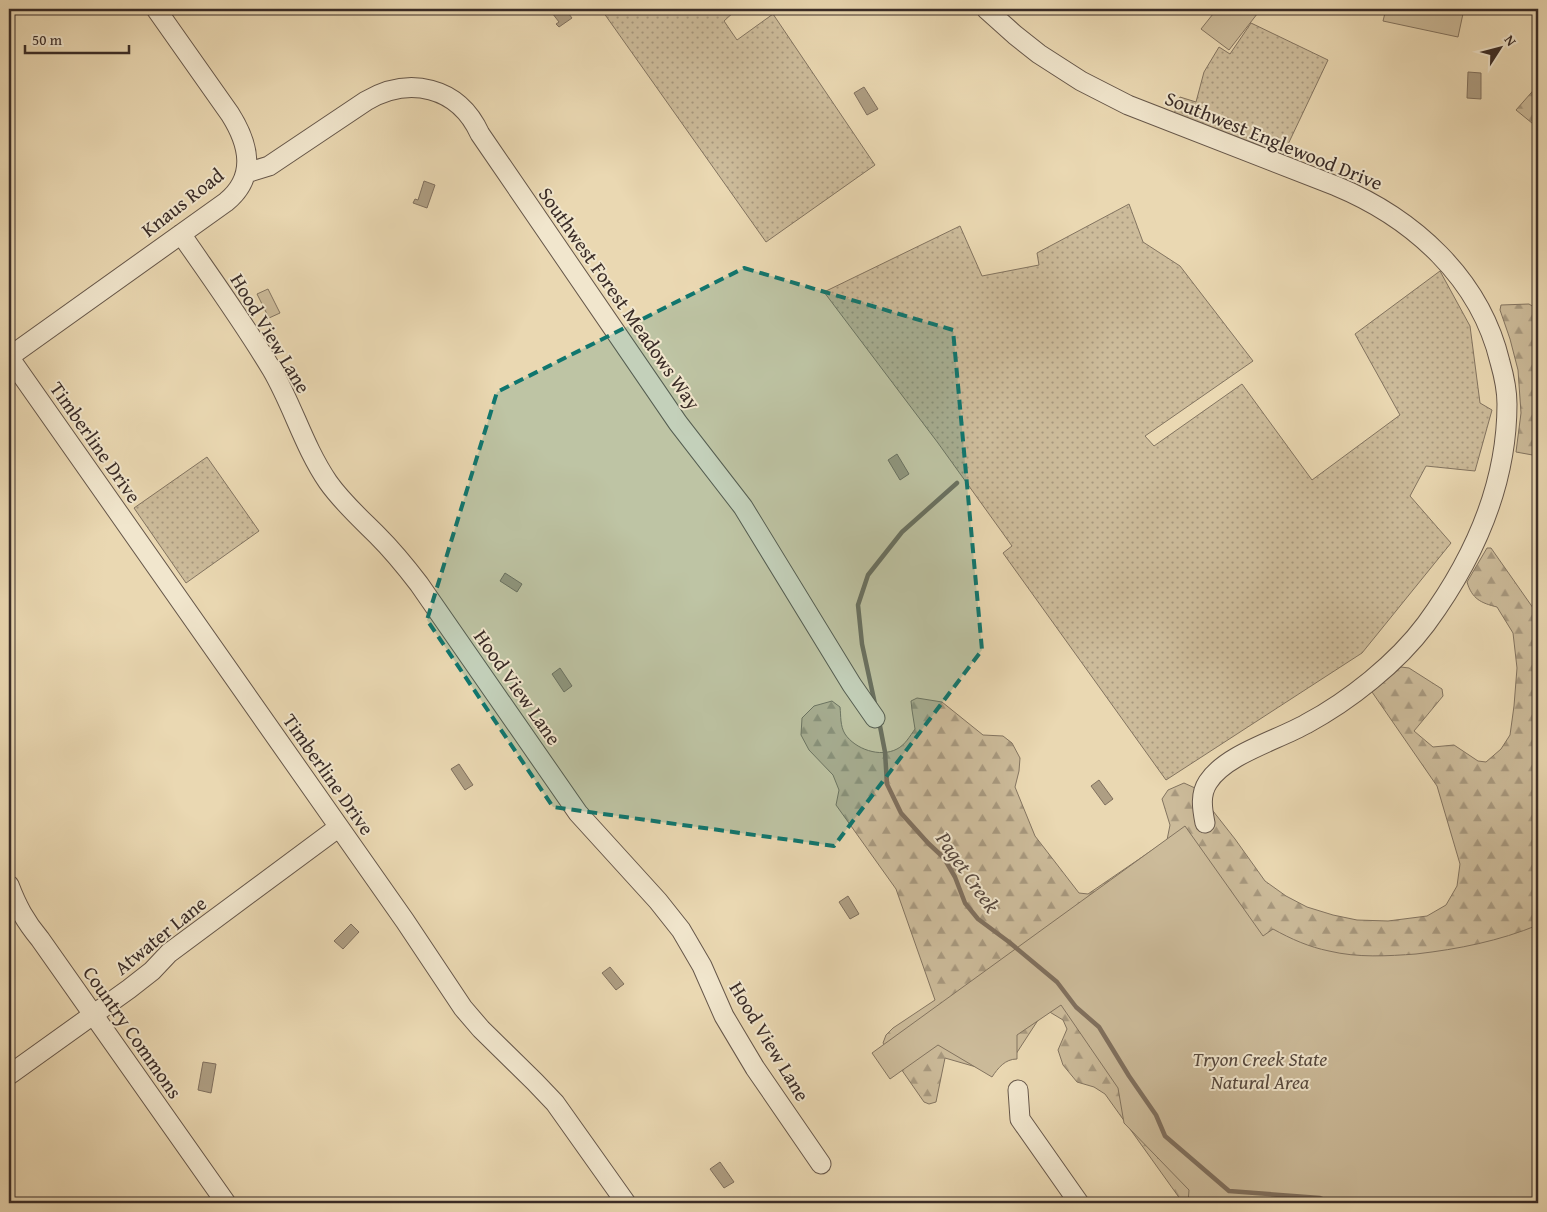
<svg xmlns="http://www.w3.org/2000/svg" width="1547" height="1212" font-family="'Gentium Book Plus',serif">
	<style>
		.grass { fill: url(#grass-dots); stroke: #837460 }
		.forest { fill: url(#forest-firs); stroke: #837460 }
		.park { fill: #ccbb9a; stroke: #837460 }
		.water { fill: #ae9e83; stroke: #80705e }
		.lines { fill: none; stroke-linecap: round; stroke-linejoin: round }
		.stream { stroke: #80705e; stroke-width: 4.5 }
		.minor-casing { stroke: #66574a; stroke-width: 21 }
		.minor { stroke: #f1e6cd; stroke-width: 19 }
		.marked { fill: #0f766e; fill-opacity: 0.2; stroke: #0f766e; stroke-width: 4; stroke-dasharray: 10 6; stroke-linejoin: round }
		.labels { text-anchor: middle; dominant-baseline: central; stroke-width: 4; stroke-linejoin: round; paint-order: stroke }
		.street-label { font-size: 20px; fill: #3a2c27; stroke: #f1e6cd }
		.park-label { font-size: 20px; font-style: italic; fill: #57493e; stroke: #f1e6cd }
		.water-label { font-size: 21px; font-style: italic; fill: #57483e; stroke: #f1e6cd }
	</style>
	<defs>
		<pattern id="grass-dots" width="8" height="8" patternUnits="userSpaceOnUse" patternTransform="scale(1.25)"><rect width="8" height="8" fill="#ccbb9a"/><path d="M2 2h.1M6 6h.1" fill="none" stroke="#a7987e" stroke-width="1.8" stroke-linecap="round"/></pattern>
		<pattern id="forest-firs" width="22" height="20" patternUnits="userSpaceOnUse" patternTransform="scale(1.25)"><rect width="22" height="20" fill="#ccbb9a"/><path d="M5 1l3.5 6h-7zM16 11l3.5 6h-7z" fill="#a7987e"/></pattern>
	</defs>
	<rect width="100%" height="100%" fill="#ead8b2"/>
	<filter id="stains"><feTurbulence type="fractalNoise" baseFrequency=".004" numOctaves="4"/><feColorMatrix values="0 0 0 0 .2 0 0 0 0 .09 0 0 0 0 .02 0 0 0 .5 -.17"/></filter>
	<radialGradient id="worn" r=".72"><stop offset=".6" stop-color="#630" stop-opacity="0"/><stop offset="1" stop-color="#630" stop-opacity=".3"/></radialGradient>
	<path class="grass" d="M 601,9 L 733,9 L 735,11 L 724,21 L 737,40 L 773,14 L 875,165 L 766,242 Z
		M 1251,23 L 1328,60 L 1282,157 L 1174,114 L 1180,97 L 1196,102 L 1204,72 L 1219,47 L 1230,54 Z
		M 1129,204 L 1143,242 L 1180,266 L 1253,361 L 1145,436 L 1154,446 L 1242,384 L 1312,480 L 1400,415 L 1355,334 L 1440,271 L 1470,326 L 1480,403 L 1492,410 L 1475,471 L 1426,466 L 1410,496 L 1451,543 L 1362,653 L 1166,780 L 1003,553 L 1012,546 L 938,443 L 824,292 L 960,226 L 982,276 L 1039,265 L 1037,253 Z
		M 207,457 L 259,531 L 186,583 L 134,508 Z"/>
	<path class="forest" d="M 1538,85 L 1538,128 L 1516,110 Z
		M 1529,304 L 1537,309 L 1538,311 L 1538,456 L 1516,452 L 1521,413 L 1518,370 L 1510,339 L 1500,310 L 1501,305 Z
		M 1487,548 L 1491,548 L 1538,615 L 1538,1203 L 1183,1203 L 1105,1094 L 1094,1087 L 1077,1082 L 1063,1065 L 1058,1050 L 1067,1029 L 1063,1020 L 1048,1011 L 1042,1014 L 1014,1057 L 1005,1061 L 990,1071 L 945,1058 L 936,1102 L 929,1104 L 924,1102 L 883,1043 L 886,1035 L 893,1028 L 935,1000 L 896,889 L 836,805 L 839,790 L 833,775 L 809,750 L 801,735 L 802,718 L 814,706 L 832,701 L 840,707 C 841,716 840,726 845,734 C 855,749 880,758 897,749 C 905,745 910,736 915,729 L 912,710 L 911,701 L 917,698 L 942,702 L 983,735 L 1003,736 L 1012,743 L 1020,758 L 1019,771 L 1015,787 L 1035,836 L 1079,893 L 1088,894 L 1167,840 L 1170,825 L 1162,799 L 1168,790 L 1184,783 L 1195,788 L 1235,839 L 1265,881 L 1286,896 L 1307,907 L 1333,915 L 1357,920 L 1388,921 L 1427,916 L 1446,905 L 1457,886 L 1460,864 L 1437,786 L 1372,692 L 1401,667 L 1409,668 L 1442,689 L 1443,696 L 1414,731 L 1433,747 L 1454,745 L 1478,761 L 1486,762 L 1501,749 L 1510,735 L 1514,706 L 1517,668 L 1513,633 L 1497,607 C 1481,603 1472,599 1467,582 Z"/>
	<path class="park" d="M 1217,9 L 1261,9 L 1229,50 L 1201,29 Z
		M 1386,9 L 1464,9 L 1458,37 L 1383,21 Z
		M 268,289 L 280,313 L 269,318 L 257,294 Z
		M 1185,826 L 1263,936 L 1273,929 C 1291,939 1309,947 1329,951 C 1358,958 1388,956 1416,954 C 1459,949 1499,941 1538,925 L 1538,1203 L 1188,1203 L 1189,1190 L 1124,1123 L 1118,1088 L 1061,1005 L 1017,1035 L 1017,1059 C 1005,1059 998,1068 992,1077 L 938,1045 L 890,1079 L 872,1053 Z"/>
	<path class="water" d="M 549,9 L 565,9 L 572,18 L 559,27 L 556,24 L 559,22 Z
		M 1468,72 L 1481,73 L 1481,99 L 1467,98 Z
		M 864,87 L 878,109 L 867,115 L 854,93 Z
		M 424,181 L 435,185 L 427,208 L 413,203 L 415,199 L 418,200 Z
		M 897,454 L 909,474 L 900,480 L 888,460 Z
		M 505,573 L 522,584 L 517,592 L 500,581 Z
		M 560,668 L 572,686 L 564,692 L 552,674 Z
		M 459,764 L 473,785 L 465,790 L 451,769 Z
		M 1099,780 L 1113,799 L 1105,805 L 1091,786 Z
		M 848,896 L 859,914 L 850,919 L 839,902 Z
		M 351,924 L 359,932 L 343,949 L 334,941 Z
		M 610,967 L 624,984 L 616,990 L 602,973 Z
		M 203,1062 L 216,1064 L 211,1093 L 198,1090 Z
		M 720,1162 L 734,1182 L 724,1188 L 710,1169 Z"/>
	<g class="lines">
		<path class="stream" d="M 875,704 L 862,644 L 858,605 L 868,575 L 902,532 L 957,483
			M 879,721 L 885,752 L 887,784 L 901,813 L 928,843 L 944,858 L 955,877 L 965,903 L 978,919 L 1009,942 L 1057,982 L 1076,1007 L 1099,1027 L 1129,1076 L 1156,1115 L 1165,1136 L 1229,1191 L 1320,1198 L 1331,1203"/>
		<g class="minor-casing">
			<path id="minor" d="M 986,9 L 1015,35 L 1039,54 L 1081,81 L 1128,105 L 1336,186 C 1413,218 1480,278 1500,362 C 1504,376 1507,390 1507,404 C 1507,485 1473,560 1426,624 C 1397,663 1349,701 1306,724 C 1278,740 1226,754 1208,782 C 1200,794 1202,808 1205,823
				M 246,173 L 269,166 L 366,101 C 409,76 458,86 480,134 L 678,423 L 743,507 L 852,685 L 875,718
				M 181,234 C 212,279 244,323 272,370 C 293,406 304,447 328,482 C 342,502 360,518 377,535 C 392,550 406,567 419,584 L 578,813 L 658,901 L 681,930 L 702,966 L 724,1016 L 755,1068 L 821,1164
				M 9,357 L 405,921 L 463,1008 L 481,1029 L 535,1082 L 555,1103 L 626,1203
				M 9,357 L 226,202 C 257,177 249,144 230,114 L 156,9
				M 9,885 C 17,906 25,921 40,939 L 226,1203
				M 9,1075 L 129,989 L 152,971 L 169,953 L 339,827
				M 1018,1090 L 1020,1119 L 1079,1203"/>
		</g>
		<use href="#minor" class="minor"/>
	</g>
	<path class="marked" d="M 744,268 L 953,330 L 982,650 L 834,846 L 553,807 L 427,620 L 497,392 Z"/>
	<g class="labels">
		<g class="street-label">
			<text transform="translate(1274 140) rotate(22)">Southwest Englewood Drive</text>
			<text transform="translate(182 202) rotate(-38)">Knaus Road</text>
			<text transform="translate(620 298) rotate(55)">Southwest Forest Meadows Way</text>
			<text transform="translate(271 333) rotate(59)">Hood View Lane</text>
			<text transform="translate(96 442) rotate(55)">Timberline Drive</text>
			<text transform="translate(518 687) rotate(55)">Hood View Lane</text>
			<text transform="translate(329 774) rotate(55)">Timberline Drive</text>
			<text transform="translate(160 935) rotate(-39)">Atwater Lane</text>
			<text transform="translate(133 1032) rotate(55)">Country Commons</text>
			<text transform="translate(770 1041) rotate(59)">Hood View Lane</text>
		</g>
		<g class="park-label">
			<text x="1260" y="1058">Tryon Creek State<tspan x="1260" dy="23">Natural Area</tspan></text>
		</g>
		<g class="water-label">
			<text transform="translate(968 872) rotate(55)">Paget Creek</text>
		</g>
	</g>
	<rect width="1547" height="1212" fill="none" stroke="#ead8b2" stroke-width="30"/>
	<rect x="10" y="10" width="1527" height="1192" fill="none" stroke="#3a2c27" stroke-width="2.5"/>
	<rect x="15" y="15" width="1517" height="1182" fill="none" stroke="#3a2c27"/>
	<g transform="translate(1500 48) rotate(54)" stroke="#f1e6cd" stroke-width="4" paint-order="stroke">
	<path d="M0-4L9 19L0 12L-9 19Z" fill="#3a2c27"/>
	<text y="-8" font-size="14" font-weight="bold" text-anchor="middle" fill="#3a2c27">N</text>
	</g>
	<path d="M25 45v8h104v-8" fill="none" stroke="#3a2c27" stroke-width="2.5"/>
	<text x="32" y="45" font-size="15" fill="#3a2c27" stroke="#f1e6cd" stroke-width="4" paint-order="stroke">50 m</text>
	<rect width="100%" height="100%" filter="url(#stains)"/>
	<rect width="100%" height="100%" fill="url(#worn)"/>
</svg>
